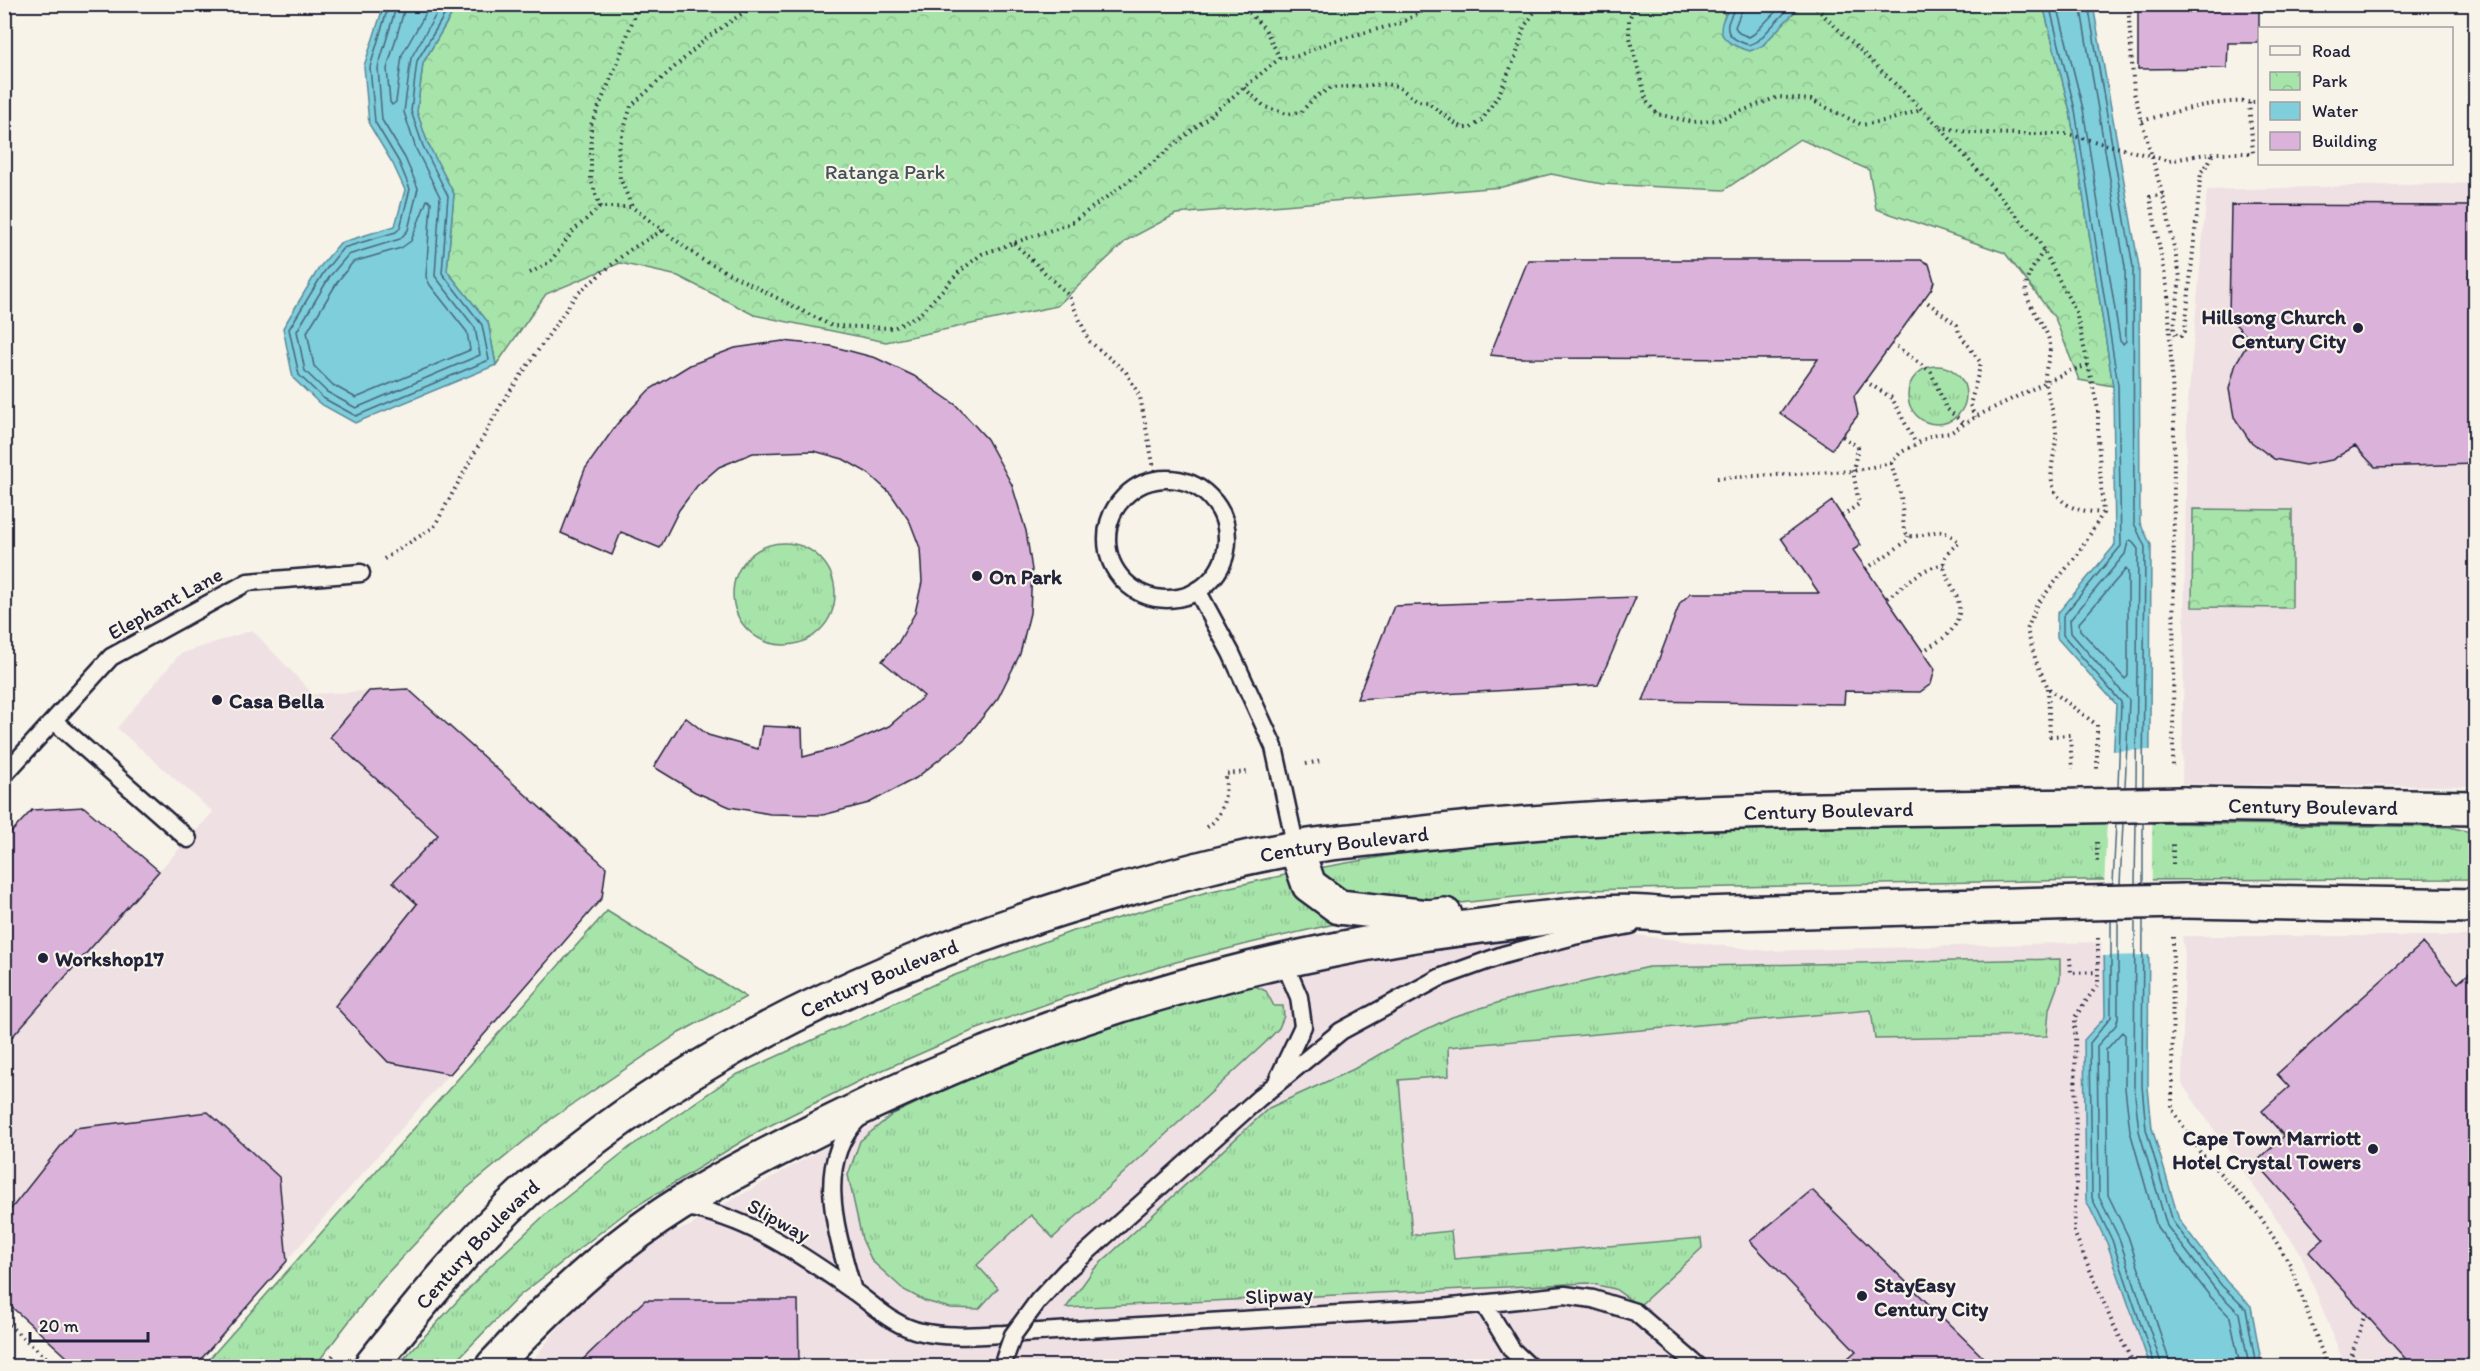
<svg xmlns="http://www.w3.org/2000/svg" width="2480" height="1371" font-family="Itim,sans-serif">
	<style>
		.built { fill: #efe0e4 }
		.grass { fill: url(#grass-tufts); stroke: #648372; stroke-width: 1.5 }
		.park { fill: url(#park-crowns); stroke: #648372; stroke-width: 1.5 }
		.water { fill: #7fcedb; stroke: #5a899b; stroke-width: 1.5 }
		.pier { fill: #f7f3e8 }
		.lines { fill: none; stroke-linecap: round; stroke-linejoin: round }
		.shore { stroke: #47677b; stroke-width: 1.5 }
		.building { fill: #dbb3da; stroke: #22223b; stroke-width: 1.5 }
		.service-casing { stroke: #22223b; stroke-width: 21 }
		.secondary-casing { stroke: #22223b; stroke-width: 38 }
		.path { stroke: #22223b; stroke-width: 4; stroke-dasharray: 1.5 4.5; stroke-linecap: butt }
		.service { stroke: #f7f3e8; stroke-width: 16 }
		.secondary { stroke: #f7f3e8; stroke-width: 33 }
		.service-bridge-casing { stroke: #22223b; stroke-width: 21; stroke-linecap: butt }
		.secondary-bridge-casing { stroke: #22223b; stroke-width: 38; stroke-linecap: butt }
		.path-bridge { stroke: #22223b; stroke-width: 4; stroke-dasharray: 1.5 4.5; stroke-linecap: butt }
		.service-bridge { stroke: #f7f3e8; stroke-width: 16 }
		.secondary-bridge { stroke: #f7f3e8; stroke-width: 33 }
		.poi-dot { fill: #22223b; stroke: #f7f3e8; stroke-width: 2 }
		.labels { text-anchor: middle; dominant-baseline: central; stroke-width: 4.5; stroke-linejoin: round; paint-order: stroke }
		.park-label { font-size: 21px; fill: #435257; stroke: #f7f3e8 }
		.poi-label { font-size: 21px; font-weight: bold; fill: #22223b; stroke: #f7f3e8; text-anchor: start }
		.street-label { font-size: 21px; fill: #22223b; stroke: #f7f3e8 }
	</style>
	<defs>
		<pattern id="grass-tufts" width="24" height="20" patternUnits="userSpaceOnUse" patternTransform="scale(1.5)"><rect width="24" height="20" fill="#a7e4aa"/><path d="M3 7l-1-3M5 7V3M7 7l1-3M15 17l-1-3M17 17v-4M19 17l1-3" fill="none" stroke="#8fc393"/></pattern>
		<pattern id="park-crowns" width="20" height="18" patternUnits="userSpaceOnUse" patternTransform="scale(1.5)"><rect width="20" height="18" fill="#a7e4aa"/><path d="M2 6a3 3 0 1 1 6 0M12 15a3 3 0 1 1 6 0" fill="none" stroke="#8fc393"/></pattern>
	</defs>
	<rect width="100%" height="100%" fill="#f7f3e8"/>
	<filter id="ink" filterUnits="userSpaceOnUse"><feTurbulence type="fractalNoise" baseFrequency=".0167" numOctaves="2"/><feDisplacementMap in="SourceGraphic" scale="12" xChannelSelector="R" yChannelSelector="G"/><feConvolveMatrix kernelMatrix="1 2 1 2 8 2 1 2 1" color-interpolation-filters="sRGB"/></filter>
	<g filter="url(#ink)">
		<path class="built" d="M 2475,183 L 2475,786 L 2182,784 L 2187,414 L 2207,190 Z
			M 252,630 L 313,694 L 408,689 L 606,867 L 602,898 L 195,1366 L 77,1366 L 5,1300 L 5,840 L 32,810 L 84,807 L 159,871 L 213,812 L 117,728 L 180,654 Z
			M 1620,933 L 1766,951 L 2104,942 L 2105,1017 L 2086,1200 L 2107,1243 L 2150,1366 L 528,1366 L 557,1329 L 629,1253 L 657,1236 L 690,1226 L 716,1209 L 821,1150 L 988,1070 L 1089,1033 L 1253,985 L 1303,973 L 1466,944 Z
			M 2182,936 L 2475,936 L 2475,1366 L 2345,1366 L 2300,1252 L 2182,1084 L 2185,954 Z"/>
		<path class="grass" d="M1908 395a29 29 0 1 1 58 0a29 29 0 1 1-58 0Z
			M733 594a51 51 0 1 1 102 0a51 51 0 1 1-102 0Z
			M 2082,822 L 2449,827 L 2475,833 L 2475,879 L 2082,880 L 1580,890 L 1460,903 L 1330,925 L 1255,942 L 1176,962 L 1077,993 L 972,1031 L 869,1076 L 759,1131 L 628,1211 L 597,1235 L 519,1296 L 451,1366 L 397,1366 L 487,1269 L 549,1211 L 630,1147 L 734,1076 L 950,977 L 1070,932 L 1207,892 L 1313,869 L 1454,844 L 1567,834 L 1760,825 Z
			M 607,911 L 746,997 L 679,1033 L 551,1119 L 466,1189 L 379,1282 L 315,1366 L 203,1366 Z
			M 2060,959 L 2060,979 L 2049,1009 L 2047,1036 L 1875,1039 L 1871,1010 L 1448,1047 L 1449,1076 L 1399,1080 L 1412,1235 L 1451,1231 L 1454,1259 L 1701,1238 L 1702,1248 L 1639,1306 L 1615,1289 L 1588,1283 L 1066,1308 L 1094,1269 L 1269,1108 L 1354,1069 L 1406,1039 L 1452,1017 L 1510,999 L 1649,967 Z
			M 1253,985 L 1266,991 L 1274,1006 L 1283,1006 L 1284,1016 L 1279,1028 L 1265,1043 L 1053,1238 L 1031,1215 L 977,1265 L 998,1288 L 979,1309 L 950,1308 L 925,1301 L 904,1290 L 872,1261 L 862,1239 L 848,1175 L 860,1141 L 893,1114 L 988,1070 L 1186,1000 Z"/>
		<path class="park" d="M 1732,4 L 1724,14 L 1762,46 L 1801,5 L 2043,5 L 2070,111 L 2113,386 L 2079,380 L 2055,318 L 2005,253 L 1876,209 L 1869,170 L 1800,139 L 1724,190 L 1602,184 L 1551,174 L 1502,187 L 1176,214 L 1127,240 L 1057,306 L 886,342 L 754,315 L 678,276 L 620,263 L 546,294 L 496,365 L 488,322 L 447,271 L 454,194 L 428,144 L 417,112 L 423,63 L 457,5 Z
			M 2193,509 L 2292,510 L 2292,608 L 2192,607 Z"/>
		<path class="water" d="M 384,5 L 457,5 L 423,63 L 417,112 L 428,144 L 454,194 L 447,271 L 488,322 L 496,365 L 355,423 L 319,403 L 293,378 L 283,328 L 319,268 L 340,243 L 395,226 L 405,190 L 393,164 L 369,124 L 364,66 Z
			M 1732,5 L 1732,4 L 1801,5 L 1762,46 L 1750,51 C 1722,43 1711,32 1732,5 Z
			M 2043,5 L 2093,5 L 2139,267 L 2140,523 L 2151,545 L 2148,1087 L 2152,1128 L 2179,1220 L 2227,1282 L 2251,1306 L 2262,1366 L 2150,1366 L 2107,1243 L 2086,1200 L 2084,1040 L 2105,1017 L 2104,942 L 2116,704 L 2057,638 L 2057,614 L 2115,545 L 2113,386 L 2070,111 Z"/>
		<path class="pier" d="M 2153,750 L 2151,955 L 2101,956 L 2110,751 Z"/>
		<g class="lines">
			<path class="shore" d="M 389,4 L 370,67 L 375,122 L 399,162 L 410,189 L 400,228 L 396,232 L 343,248 L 324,272 L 289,329 L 299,375 L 323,398 L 356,416 L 489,360 L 482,325 L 442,273 L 448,196 L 423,146 L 411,111 L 417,61 L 451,4
				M 397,4 L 378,68 L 382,120 L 405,158 L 418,188 L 408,230 L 400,239 L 348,255 L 330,276 L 297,331 L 305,371 L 327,392 L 356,408 L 480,355 L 475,328 L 435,276 L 440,197 L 416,149 L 404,112 L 411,58 L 442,4
				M 406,4 L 387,69 L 390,102 L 392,105 L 396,102 L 402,55 L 431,4
				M 1736,4 C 1735,11 1732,12 1730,18 C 1722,35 1736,41 1749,45 L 1758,41 L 1793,4
				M 1744,4 L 1735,27 L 1739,33 L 1749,37 L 1754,34 L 1783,4
				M 2049,4 L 2075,110 L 2118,385 L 2121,546 L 2063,616 L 2063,635 L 2121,702 L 2118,787
				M 2057,4 L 2083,109 L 2120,341 L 2123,344 L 2126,341 L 2125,267 L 2080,4
				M 2088,4 L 2133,267 L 2134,523 L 2145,547 L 2143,787
				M 427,200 L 431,202 L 426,277 L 430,285 L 467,332 L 470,350 L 356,398 L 333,385 L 314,366 L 307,332 L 338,281 L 353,262 L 401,248 L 411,241 Z
				M 2126,569 L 2128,572 L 2128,676 L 2125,679 L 2080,630 L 2079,623 Z
				M 2125,787 L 2129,700 L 2071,633 L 2070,620 L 2125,554 L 2128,542 L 2131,540 L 2138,549 L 2136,787
				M 2113,884 L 2116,823
				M 2120,884 L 2123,823
				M 2135,884 L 2136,823
				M 2143,884 L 2143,823
				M 2111,920 L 2111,1017 L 2090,1043 L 2092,1198 L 2112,1240 L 2155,1366
				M 2118,920 L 2118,1018 L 2116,1025 L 2097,1046 L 2099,1197 L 2119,1238 L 2162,1366
				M 2135,920 L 2134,1086 L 2139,1131 L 2167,1226 L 2216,1290 L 2239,1313 L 2249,1366
				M 2143,920 L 2142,1086 L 2146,1129 L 2173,1222 L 2222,1286 L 2246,1309 L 2256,1366
				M 2171,1366 L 2128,1236 L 2108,1195 L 2106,1050 L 2122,1032 L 2125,1035 L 2125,1088 L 2130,1131 L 2157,1227 L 2209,1295 L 2230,1317 L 2240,1366"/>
		</g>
		<path class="building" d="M 2138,4 L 2259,4 L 2259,43 L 2228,43 L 2227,68 L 2138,69 Z
			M 2231,205 L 2475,206 L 2475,464 L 2375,467 L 2355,446 L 2332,460 L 2305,465 L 2274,459 L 2250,441 L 2234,417 L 2229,389 L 2236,363 L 2250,340 L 2229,317 Z
			M 1528,260 L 1921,260 L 1929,264 L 1934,281 L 1932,288 L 1854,396 L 1858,415 L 1832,449 L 1780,413 L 1818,359 L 1521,358 L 1490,355 Z
			M 783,341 L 831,346 L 876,358 L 914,376 L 956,405 L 987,439 L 1012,485 L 1026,531 L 1032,570 L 1030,613 L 1020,654 L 998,698 L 965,739 L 916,778 L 869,803 L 823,815 L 770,814 L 730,807 L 695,792 L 654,767 L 685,717 L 708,735 L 758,749 L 762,726 L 802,728 L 803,757 L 844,746 L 889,726 L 924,696 L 882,661 L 898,643 L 915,613 L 922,582 L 920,548 L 910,522 L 891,494 L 868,473 L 843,459 L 814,451 L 753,453 L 719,467 L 697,486 L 679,510 L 660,548 L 621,532 L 612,555 L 561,533 L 585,469 L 617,424 L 649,390 L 690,365 L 735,348 Z
			M 1832,501 L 1861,545 L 1853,550 L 1935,669 L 1931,684 L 1920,692 L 1845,691 L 1844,704 L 1643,701 L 1680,603 L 1691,593 L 1819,593 L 1781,538 Z
			M 1636,597 L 1598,685 L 1357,699 L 1394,606 Z
			M 408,689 L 606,867 L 602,898 L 450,1074 L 388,1062 L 335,1006 L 417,904 L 393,882 L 438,835 L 330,737 L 369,691 Z
			M 84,807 L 159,871 L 4,1046 L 4,840 L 32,810 Z
			M 2423,943 L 2458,983 L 2475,968 L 2475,1366 L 2412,1366 L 2309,1252 L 2324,1239 L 2256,1162 L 2284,1136 L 2262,1111 L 2289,1087 L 2277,1074 Z
			M 208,1112 L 279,1177 L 287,1261 L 195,1366 L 77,1366 L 6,1302 L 7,1214 L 75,1128 Z
			M 1812,1190 L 1992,1366 L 1839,1366 L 1856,1351 L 1750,1241 Z
			M 645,1300 L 798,1300 L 799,1366 L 576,1366 Z"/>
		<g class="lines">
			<g class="service-casing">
				<path id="service" d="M1107 539a60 60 0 1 1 120 0a60 60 0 1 1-120 0Z
					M 1197,590 L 1231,653 L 1274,747 L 1296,848
					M 54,721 L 188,839
					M 4,775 L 111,657 L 248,582 L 361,573
					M 1278,1079 L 1303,1026 L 1299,997 L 1283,960
					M 680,1206 C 745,1215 799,1253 852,1290 C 875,1306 893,1326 922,1332 C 948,1338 977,1335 1004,1334 L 1442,1308 L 1565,1295 L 1593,1299 L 1635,1312 L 1698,1366
					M 1067,1270 L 1259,1098 L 1341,1031 L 1439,978 L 1503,955 L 1574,936 L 1631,925
					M 853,1291 C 838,1236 812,1164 859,1118
					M 1484,1304 L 1512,1350 L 1529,1366"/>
			</g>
			<g class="secondary-casing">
				<g id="secondary">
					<path id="s1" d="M 2183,804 L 2476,808"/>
					<path d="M 1296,848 L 1309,885 L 1339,907 L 1428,917 L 1445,915"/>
					<path d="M 2184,901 L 2476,906"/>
					<path id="s2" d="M 371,1366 C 419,1305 469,1243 527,1190 C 543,1176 562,1163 579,1150 C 738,1026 927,946 1119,891 C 1179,874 1240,857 1302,847 C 1342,841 1383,838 1423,833 C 1642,809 1862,809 2082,806"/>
					<path d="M 493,1366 C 548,1307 609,1248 678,1205 C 726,1175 776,1150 826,1125 C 1013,1031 1208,969 1415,935 C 1456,929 1496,924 1537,919 C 1579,914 1623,909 1666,915 L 2083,903"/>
				</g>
			</g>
			<path class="path" d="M 756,4 L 708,37 L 631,106 L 618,149 L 620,178 L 632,207 L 701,259 L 832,326 L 894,328 L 920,314 L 960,271 L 982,254 L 1071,223 L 1141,172 L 1280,58 L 1297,56 L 1333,41 L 1401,23 L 1435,4
				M 1241,4 L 1265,29 L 1280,58
				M 1636,4 L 1629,19 L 1629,34 L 1647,102 L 1657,114 L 1693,122 L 1718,120 L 1778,97 L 1811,100 L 1862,125 L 1889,120 L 1921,110
				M 1812,4 L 1939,126 L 2038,240 L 2076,312 L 2098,409 L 2098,438 L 2103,513 L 2078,554 L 2037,604 L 2027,630 L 2036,661 L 2048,688 L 2097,725 L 2097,769
				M 2128,4 L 2134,93 L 2166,207 L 2180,277 L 2174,329 L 2176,335 L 2181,336 L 2185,331 L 2201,172 L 2208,164 L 2213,153
				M 1244,88 L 1265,107 L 1287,114 L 1301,112 L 1315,97 L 1331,88 L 1386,84 L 1397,86 L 1418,101 L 1427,102 L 1456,124 L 1464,128 L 1471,128 L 1482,120 L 1499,94 L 1516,56 L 1524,27 L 1540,4
				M 2142,121 C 2177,111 2213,100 2249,102
				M 1940,127 L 1973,133 L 2023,134
				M 2194,156 L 2213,153 L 2253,153 L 2249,102 L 2260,102
				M 2163,194 L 2150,197 L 2168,292 L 2174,423 L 2173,768
				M 600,207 L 591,180 L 591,125 L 617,64 L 636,11 L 634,4
				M 1014,243 L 1069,296 L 1089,341 L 1126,372 L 1140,397 L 1156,479
				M 2043,251 C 2037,262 2026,275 2026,288 C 2027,310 2049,325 2050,347 C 2050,358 2045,368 2045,378 C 2047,397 2055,414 2056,432 C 2057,452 2046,472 2055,491 C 2065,510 2084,511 2102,513
				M 530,273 L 550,262 L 574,230 L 600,207 L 632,207
				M 1923,299 L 1957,325 L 1959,333 L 1981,363 L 1970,405 L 1975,417
				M 1892,343 L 1931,372 L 1946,408 L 1965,425
				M 1865,381 L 1892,398 L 1916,444
				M 1891,463 L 1901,496 L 1904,530 L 1908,536 C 1932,538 1939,521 1959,543 C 1953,548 1945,553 1944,561 C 1941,581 1975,602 1950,632 C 1944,639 1932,645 1923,651
				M 1717,478 L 1853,471 L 1891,463 L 1900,453 L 1932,435 L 1950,433 L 1975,417 L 2067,372 L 2089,365
				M 1842,516 L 1859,504 L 1853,471 L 1858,447 L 1842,436
				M 384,559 L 434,527 L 502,403 L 576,295 L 628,251 L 663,230
				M 1866,569 L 1907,541 L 1908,536
				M 1887,598 C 1903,587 1924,565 1944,565
				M 2048,688 L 2050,736 L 2070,735 L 2072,769
				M 1306,764 L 1320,761
				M 1207,827 C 1225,815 1226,793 1226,774 L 1249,772
				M 2097,842 L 2097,865
				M 2173,864 L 2173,841
				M 2173,937 L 2172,1109 L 2200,1152 L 2260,1216 L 2290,1264 L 2327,1366
				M 2098,938 L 2098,984 L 2075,1017 L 2076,1185 L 2074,1232 L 2112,1322 L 2135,1366
				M 2070,958 L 2071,973 L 2098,972
				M 4,1321 L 56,1366
				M 325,1366 L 335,1353
				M 2348,1366 L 2365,1314"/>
			<use href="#service" class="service"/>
			<use href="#secondary" class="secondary"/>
			<g class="service-bridge-casing">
				<path id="service-bridge" d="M 1002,1366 L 1013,1335 L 1038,1301 L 1067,1270"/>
			</g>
			<g class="secondary-bridge-casing">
				<path id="secondary-bridge" d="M 2082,806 L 2183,804
					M 2083,903 L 2184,901"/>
			</g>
			<path class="path-bridge" d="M 2023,134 L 2067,134 L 2169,161 L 2194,156"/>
			<use href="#service-bridge" class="service-bridge"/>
			<use href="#secondary-bridge" class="secondary-bridge"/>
		</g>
	</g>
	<g class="poi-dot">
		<circle cx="2358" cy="328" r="6"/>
		<circle cx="977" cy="576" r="6"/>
		<circle cx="217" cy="700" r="6"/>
		<circle cx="43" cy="958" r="6"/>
		<circle cx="2373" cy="1149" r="6"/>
		<circle cx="1862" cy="1296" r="6"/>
	</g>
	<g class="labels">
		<g class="park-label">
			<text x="885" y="171">Ratanga Park</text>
		</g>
		<g class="poi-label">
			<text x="2346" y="316" text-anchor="end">Hillsong Church<tspan x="2346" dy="24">Century City</tspan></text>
			<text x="989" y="576">On Park</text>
			<text x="229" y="700">Casa Bella</text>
			<text x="55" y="958">Workshop17</text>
			<text x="2361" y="1137" text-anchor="end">Cape Town Marriott<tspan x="2361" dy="24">Hotel Crystal Towers</tspan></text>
			<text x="1874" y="1284">StayEasy<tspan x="1874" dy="24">Century City</tspan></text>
		</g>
		<g class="street-label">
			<text transform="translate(165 603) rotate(-29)">Elephant Lane</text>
			<text stroke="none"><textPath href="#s1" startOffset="130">Century Boulevard</textPath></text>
			<text stroke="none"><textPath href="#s2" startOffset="1620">Century Boulevard</textPath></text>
			<text stroke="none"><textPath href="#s2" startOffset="1134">Century Boulevard</textPath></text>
			<text stroke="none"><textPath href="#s2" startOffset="648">Century Boulevard</textPath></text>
			<text transform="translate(779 1220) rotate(29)">Slipway</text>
			<text stroke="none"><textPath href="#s2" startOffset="162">Century Boulevard</textPath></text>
			<text transform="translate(1279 1295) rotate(-3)">Slipway</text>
		</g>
	</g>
	<rect width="2480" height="1371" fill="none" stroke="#f7f3e8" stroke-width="24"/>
	<rect x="12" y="12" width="2456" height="1347" fill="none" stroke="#22223b" stroke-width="2" filter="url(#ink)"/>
	<rect x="2258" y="27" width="195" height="138" fill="#f7f3e8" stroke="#a29fa3" stroke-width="1.5"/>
	<rect x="2270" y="46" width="30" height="9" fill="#f7f3e8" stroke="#a29fa3" stroke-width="1.5"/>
	<text x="2312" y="57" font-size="18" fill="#22223b">Road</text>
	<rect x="2270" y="72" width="30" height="18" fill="url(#park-crowns)" stroke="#a29fa3" stroke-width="1.5"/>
	<text x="2312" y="87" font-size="18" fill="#22223b">Park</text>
	<rect x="2270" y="102" width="30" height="18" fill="#7fcedb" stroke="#a29fa3" stroke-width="1.5"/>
	<text x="2312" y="117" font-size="18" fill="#22223b">Water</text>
	<rect x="2270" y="132" width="30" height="18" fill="#dbb3da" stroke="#a29fa3" stroke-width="1.5"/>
	<text x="2312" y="147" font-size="18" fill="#22223b">Building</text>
	<path d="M30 1332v9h118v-9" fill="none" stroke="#22223b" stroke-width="3"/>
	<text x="39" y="1332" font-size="18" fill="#22223b" stroke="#f7f3e8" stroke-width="4.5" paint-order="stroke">20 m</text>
</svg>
